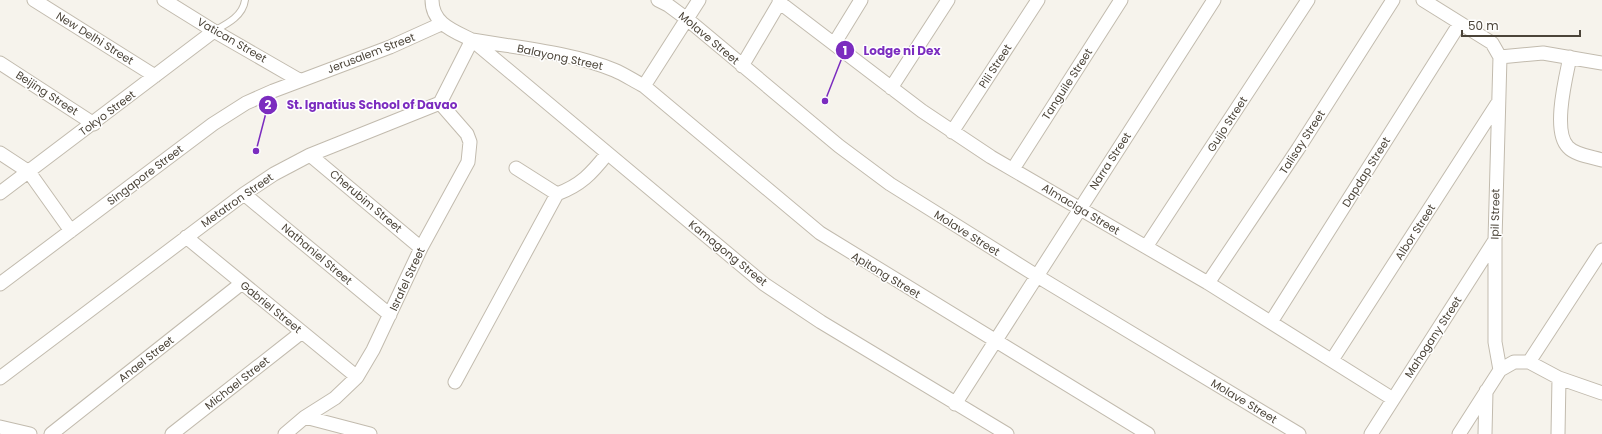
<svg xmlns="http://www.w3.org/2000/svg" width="1602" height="434" font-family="Poppins,sans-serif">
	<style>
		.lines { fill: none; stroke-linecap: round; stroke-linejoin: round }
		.service-casing { stroke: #c2bbae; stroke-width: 8 }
		.minor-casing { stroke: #c2bbae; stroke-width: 15 }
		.service { stroke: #fff; stroke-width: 6 }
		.minor { stroke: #fff; stroke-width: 13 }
		.labels { text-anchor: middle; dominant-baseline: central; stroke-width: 3; stroke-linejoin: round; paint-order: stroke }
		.street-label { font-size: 11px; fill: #4b4439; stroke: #fff }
		.leader { fill: none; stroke: #7b2cbf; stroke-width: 1.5 }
		.callout-dot { fill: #7b2cbf; stroke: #fff; stroke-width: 1.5 }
		.mark-label { font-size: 12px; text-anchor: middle; font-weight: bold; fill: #fff }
		.callout-label { font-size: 12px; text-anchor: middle; font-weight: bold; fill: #7b2cbf; stroke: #fff; stroke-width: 3; stroke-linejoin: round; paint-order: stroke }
	</style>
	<rect width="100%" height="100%" fill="#f6f3ec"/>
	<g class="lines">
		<g class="service-casing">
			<path id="service" d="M 214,31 C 227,24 243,16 245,0"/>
		</g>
		<g class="minor-casing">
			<path id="minor" d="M 34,0 L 155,76
				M 164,0 L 214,31 L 299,80
				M 432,0 C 432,24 454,31 472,40 L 764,284 L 821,322 L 1007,434
				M 658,0 L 668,5 L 687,19 L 839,146 L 890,184 L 1037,276 L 1299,434
				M 1423,0 L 1492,43 L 1500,57 L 1495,240 L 1495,342 L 1500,370
				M 779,2 L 922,111 L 991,157 L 1208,283 L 1393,399
				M 472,40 C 518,48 570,52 614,70 C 624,74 634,81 644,86 L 820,233 L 1148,434
				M 834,44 L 861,0
				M 1500,57 L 1543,53 L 1602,63
				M 1570,57 C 1566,77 1552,131 1568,147 C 1575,155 1592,157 1602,160
				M 0,63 L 94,124
				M 742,66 L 781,0
				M 644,86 L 699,0
				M 891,88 L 948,0
				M 952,132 L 1038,0
				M 0,153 L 29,172 L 71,231
				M 310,155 L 421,248
				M 516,168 L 557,194
				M 1013,169 L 1121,0
				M 0,193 L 214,31
				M 244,194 L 390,315
				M 186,237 L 357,377
				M 1146,247 L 1308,0
				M 1208,283 L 1298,149 L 1393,0
				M 0,284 L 213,124 L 246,103 L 273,91 L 390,47 L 441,24
				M 1271,322 L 1460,23
				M 1332,360 L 1497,104
				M 1529,362 L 1602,250
				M 0,378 L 244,194 L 274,174 L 310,155 L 440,103 L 472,40
				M 455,382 L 557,194 C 581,185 591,174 607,154
				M 955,404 L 1214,0
				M 305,417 L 370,434
				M 0,427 L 30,434
				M 51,434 L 242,283
				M 172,434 L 302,332
				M 285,434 L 305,417 L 335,398 L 357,377 L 373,350 L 421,248 L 468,162 L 470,142 L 467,134 L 440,103
				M 1371,434 L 1495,240
				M 1459,434 L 1500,370 L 1514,362 L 1529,362 L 1559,378 L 1602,393
				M 1485,434 L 1486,391
				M 1558,434 L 1559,378"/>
		</g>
		<use href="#service" class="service"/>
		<use href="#minor" class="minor"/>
	</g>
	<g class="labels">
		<g class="street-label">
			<text transform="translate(95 38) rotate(32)">New Delhi Street</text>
			<text transform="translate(709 38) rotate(40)">Molave Street</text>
			<text transform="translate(232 40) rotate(30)">Vatican Street</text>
			<text transform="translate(371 53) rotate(-21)">Jerusalem Street</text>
			<text transform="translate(560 57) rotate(12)">Balayong Street</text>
			<text transform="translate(995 66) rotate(-57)">Pili Street</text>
			<text transform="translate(1067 84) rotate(-57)">Tanguile Street</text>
			<text transform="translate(47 93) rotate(33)">Beijing Street</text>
			<text transform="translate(107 113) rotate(-37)">Tokyo Street</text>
			<text transform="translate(1227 124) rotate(-57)">Guijo Street</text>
			<text transform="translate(1302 142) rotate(-57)">Talisay Street</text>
			<text transform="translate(1110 161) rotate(-57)">Narra Street</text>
			<text transform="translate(1366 172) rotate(-58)">Dapdap Street</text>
			<text transform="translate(145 175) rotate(-37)">Singapore Street</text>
			<text transform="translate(237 200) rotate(-35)">Metatron Street</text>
			<text transform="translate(366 201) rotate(40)">Cherubim Street</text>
			<text transform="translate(1081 209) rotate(31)">Almaciga Street</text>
			<text transform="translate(1495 214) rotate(-89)">Ipil Street</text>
			<text transform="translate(1415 232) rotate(-57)">Albor Street</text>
			<text transform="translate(967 233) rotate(32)">Molave Street</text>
			<text transform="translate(728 253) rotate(39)">Kamagong Street</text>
			<text transform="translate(317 254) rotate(40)">Nathaniel Street</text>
			<text transform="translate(886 275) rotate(31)">Apitong Street</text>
			<text transform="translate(407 279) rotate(-65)">Israfel Street</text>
			<text transform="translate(271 307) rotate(39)">Gabriel Street</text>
			<text transform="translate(1433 337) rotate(-57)">Mahogany Street</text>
			<text transform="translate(146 359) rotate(-38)">Anael Street</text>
			<text transform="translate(237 383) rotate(-38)">Michael Street</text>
			<text transform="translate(1244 401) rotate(31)">Molave Street</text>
		</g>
	</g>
	<path class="leader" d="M825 101L845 50M256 151L268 105"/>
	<g class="callout-dot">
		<circle cx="825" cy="101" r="4"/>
		<circle cx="256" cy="151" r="4"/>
		<circle cx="845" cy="50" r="10"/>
		<circle cx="268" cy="105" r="10"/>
	</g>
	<g class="mark-label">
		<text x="845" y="55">1</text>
		<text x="268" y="109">2</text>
	</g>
	<g class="callout-label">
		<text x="902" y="55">Lodge ni Dex</text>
		<text x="372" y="109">St. Ignatius School of Davao</text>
	</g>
	<path d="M1462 30v6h118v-6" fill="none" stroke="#4b4439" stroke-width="2"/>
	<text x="1468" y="30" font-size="12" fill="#4b4439" stroke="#ffffff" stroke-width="3" paint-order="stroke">50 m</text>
</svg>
